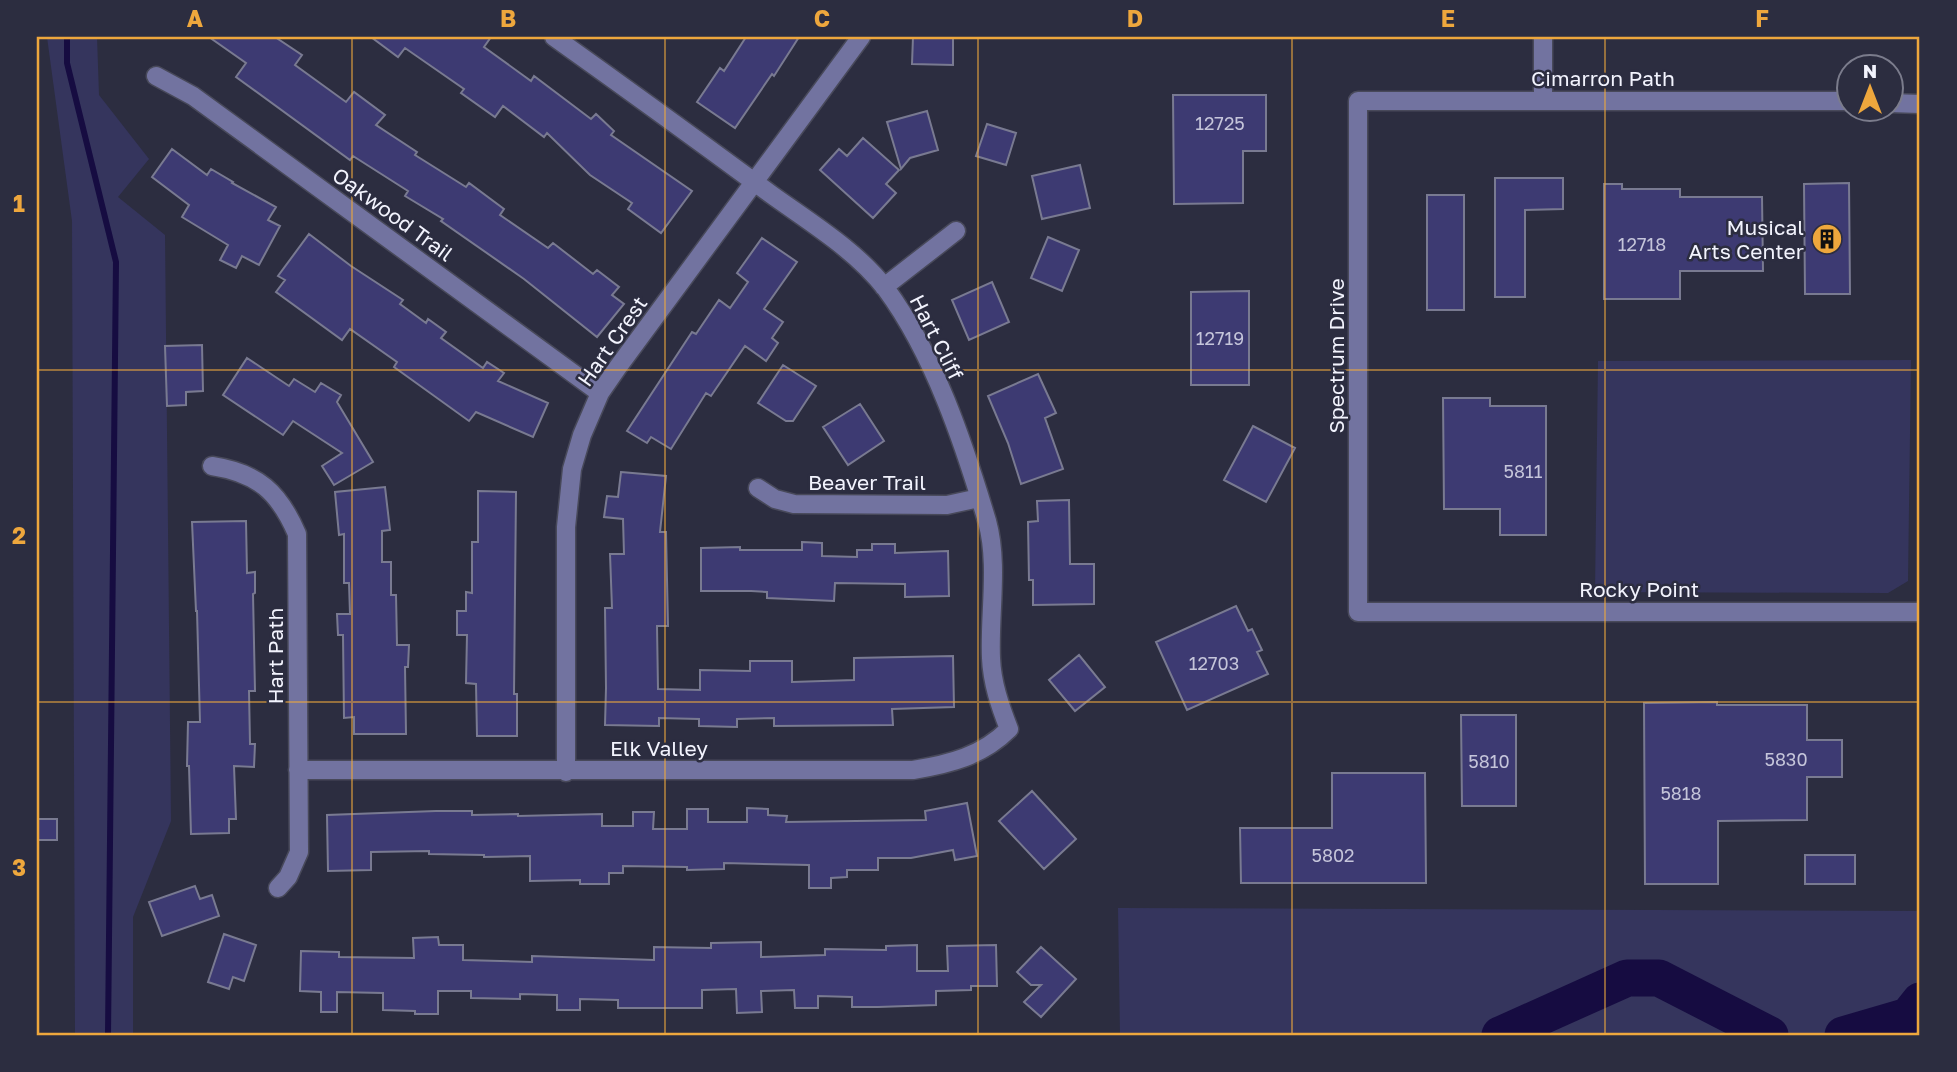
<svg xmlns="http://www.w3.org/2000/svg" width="1957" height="1072" font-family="'Golos Text',sans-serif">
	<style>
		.green { fill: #35355d }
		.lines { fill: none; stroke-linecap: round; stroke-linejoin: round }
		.stream { stroke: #160c41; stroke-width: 6 }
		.river { stroke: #160c41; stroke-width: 37 }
		.building { fill: #3d3a72; stroke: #797a91; stroke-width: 2 }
		.minor-casing { stroke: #48495a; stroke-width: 21 }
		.minor { stroke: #7273a0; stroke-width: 18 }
		.grid { fill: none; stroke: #eea73d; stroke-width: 2; stroke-opacity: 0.55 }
		.labels { text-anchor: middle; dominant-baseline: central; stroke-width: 5; stroke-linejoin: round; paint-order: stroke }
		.number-label { font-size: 18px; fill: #c5c5da }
		.street-label { font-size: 21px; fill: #f2f3fd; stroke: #2c2d40 }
		.poi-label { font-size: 21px; fill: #f2f3fd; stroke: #2c2d40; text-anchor: end }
		.neatline { fill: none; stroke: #eea73d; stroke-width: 2.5 }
		.grid-label { font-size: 23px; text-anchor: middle; font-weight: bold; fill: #eea73d }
	</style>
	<rect width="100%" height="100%" fill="#2c2d40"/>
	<path class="green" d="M 47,37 L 97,37 L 99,95 L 149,159 L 118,197 L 165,235 L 171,821 L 133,917 L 133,1035 L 75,1035 L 72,221 Z
		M 1911,360 L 1908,581 L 1888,593 L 1595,592 L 1598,361 Z
		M 1118,908 L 1920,911 L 1920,1035 L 1120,1035 Z"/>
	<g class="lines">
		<path class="stream" d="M 67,37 L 67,63 L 116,262 L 108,1035"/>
		<path class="river" d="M 1500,1035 L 1627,978 L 1659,978 L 1770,1035
			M 1843,1035 L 1908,1016 L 1920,1001"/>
	</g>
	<path class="building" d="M 209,37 L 275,37 L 302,55 L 295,65 L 346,102 L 354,92 L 385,115 L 376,125 L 417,152 L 415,155 L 466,187 L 469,183 L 504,209 L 500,215 L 548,248 L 553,243 L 593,274 L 597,270 L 619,287 L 612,295 L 624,304 L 597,337 L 524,279 L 441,221 L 443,219 L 405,196 L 408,191 L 353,156 L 350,160 L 236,77 L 246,63 Z
		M 371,37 L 491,37 L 484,47 L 531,81 L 534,76 L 591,119 L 596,114 L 614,131 L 611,135 L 692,191 L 661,233 L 628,209 L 632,203 L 590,175 L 547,133 L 544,137 L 503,106 L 495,117 L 461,93 L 464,89 L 405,48 L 398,57 Z
		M 746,37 L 799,37 L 774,76 L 772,74 L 735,128 L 697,102 L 720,68 L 724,71 Z
		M 913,37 L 953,37 L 953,65 L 912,64 Z
		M 1173,95 L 1266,95 L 1266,151 L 1243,151 L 1243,203 L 1174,204 Z
		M 927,111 L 938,150 L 910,158 L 901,169 L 887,122 Z
		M 987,124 L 1016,133 L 1006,165 L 976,156 Z
		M 863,138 L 899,170 L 886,184 L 896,193 L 873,218 L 820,170 L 839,149 L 847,156 Z
		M 172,149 L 207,175 L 211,169 L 233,182 L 232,183 L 276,207 L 268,220 L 280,226 L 259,265 L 242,256 L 236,268 L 220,260 L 228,245 L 182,217 L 189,205 L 152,177 Z
		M 1080,165 L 1090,208 L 1042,219 L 1032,176 Z
		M 1495,178 L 1563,178 L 1563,209 L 1525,210 L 1525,297 L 1495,297 Z
		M 1849,183 L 1850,294 L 1805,294 L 1804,184 Z
		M 1604,184 L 1622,184 L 1622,189 L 1680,189 L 1680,197 L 1762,197 L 1763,271 L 1680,271 L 1680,299 L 1604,299 Z
		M 1427,195 L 1464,195 L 1464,310 L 1427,310 Z
		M 309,234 L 351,266 L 403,300 L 400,304 L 426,323 L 428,319 L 446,332 L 441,338 L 483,368 L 487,362 L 504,373 L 498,381 L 548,403 L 533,437 L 476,412 L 469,421 L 394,367 L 397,362 L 350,329 L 342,340 L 276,292 L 285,280 L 278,276 Z
		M 1048,237 L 1079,250 L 1062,291 L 1031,278 Z
		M 762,238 L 797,262 L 764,309 L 783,322 L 772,338 L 778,343 L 766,361 L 745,346 L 711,396 L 706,393 L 671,449 L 651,437 L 647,443 L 627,431 L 692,332 L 696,334 L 719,300 L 730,308 L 748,282 L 737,273 Z
		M 992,282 L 1009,322 L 969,340 L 952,300 Z
		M 1249,291 L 1249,385 L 1191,385 L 1191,292 Z
		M 202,345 L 203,391 L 186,392 L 186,405 L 167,406 L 165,346 Z
		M 247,358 L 289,386 L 294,379 L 315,392 L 321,383 L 341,395 L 337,402 L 373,462 L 334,485 L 322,466 L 342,453 L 293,421 L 283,435 L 223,395 Z
		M 783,365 L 816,386 L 793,421 L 786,421 L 758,403 Z
		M 1038,374 L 1056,413 L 1045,418 L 1063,469 L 1021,484 L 1008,443 L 988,396 Z
		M 1443,398 L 1490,398 L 1490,406 L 1546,406 L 1546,535 L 1500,535 L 1500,509 L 1444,509 Z
		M 860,404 L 884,441 L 848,465 L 823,427 Z
		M 1253,426 L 1295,448 L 1266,502 L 1224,480 Z
		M 621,472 L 666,476 L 660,532 L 666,532 L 668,626 L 657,626 L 658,689 L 700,690 L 700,670 L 750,671 L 750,661 L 792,661 L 792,682 L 854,680 L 854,658 L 953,656 L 954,707 L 892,709 L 893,725 L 774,726 L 774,718 L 737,719 L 737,727 L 699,726 L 699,719 L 659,718 L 659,726 L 605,725 L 606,688 L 605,608 L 612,608 L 610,554 L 624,554 L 623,519 L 604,517 L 607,496 L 618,497 Z
		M 385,487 L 390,530 L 382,531 L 382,562 L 391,562 L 391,595 L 396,595 L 397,645 L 409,645 L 408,667 L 405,667 L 406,734 L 354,734 L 354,717 L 344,718 L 343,635 L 338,635 L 337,614 L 350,614 L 349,583 L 344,583 L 344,534 L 339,535 L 335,492 Z
		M 478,491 L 516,492 L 514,694 L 517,694 L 517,736 L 477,736 L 476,684 L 466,683 L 467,635 L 457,635 L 457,611 L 466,611 L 466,592 L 472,593 L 472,542 L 478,542 Z
		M 1069,500 L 1070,564 L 1094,564 L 1094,604 L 1033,605 L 1033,580 L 1029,580 L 1028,522 L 1038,521 L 1037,501 Z
		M 246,521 L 247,573 L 255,572 L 255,593 L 253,594 L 255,691 L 249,691 L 250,744 L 255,744 L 254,767 L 234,766 L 236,819 L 229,819 L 229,833 L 191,834 L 189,766 L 187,766 L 188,722 L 200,722 L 197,611 L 196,611 L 192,522 Z
		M 802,542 L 822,543 L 822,556 L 857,557 L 857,550 L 872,550 L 872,544 L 895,544 L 895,553 L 948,551 L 949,596 L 905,597 L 905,584 L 835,583 L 834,601 L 767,598 L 767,592 L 751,591 L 701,591 L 701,548 L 740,547 L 740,550 L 802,550 Z
		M 1236,606 L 1248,631 L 1252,629 L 1262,650 L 1257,652 L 1268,674 L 1187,710 L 1156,642 Z
		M 1079,655 L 1105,687 L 1075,711 L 1049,680 Z
		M 1717,702 L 1717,705 L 1807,705 L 1807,740 L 1842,740 L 1842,777 L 1807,777 L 1807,820 L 1718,821 L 1718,884 L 1645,884 L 1644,703 Z
		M 1461,715 L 1516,715 L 1516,806 L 1462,806 Z
		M 1332,773 L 1425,773 L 1426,883 L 1241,883 L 1240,828 L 1332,828 Z
		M 1032,791 L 1076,839 L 1044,869 L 999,821 Z
		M 967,803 L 977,856 L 955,860 L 953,850 L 911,858 L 878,858 L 878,870 L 847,870 L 847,877 L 831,878 L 831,888 L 809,888 L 809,865 L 724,863 L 724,869 L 687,870 L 687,867 L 623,866 L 623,873 L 609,873 L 609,884 L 580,884 L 580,880 L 530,881 L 530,856 L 484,857 L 484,855 L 429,854 L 429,851 L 371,852 L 371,870 L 328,871 L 327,815 L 436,811 L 472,811 L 472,815 L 518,814 L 518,816 L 602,814 L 602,826 L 633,826 L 633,812 L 654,812 L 653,829 L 687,829 L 687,809 L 708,809 L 708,822 L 747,822 L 747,808 L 768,809 L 768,815 L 787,816 L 786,822 L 926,820 L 925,811 Z
		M 37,819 L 57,819 L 57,840 L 37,840 Z
		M 1805,855 L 1855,855 L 1855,884 L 1805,884 Z
		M 195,886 L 200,899 L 212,895 L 219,916 L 162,936 L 149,902 Z
		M 224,934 L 256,945 L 244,981 L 233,977 L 229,989 L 208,982 Z
		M 438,937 L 439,945 L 463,945 L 463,960 L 532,962 L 532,956 L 654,960 L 654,947 L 711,948 L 711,943 L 761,942 L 761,957 L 825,955 L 825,949 L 886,950 L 886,946 L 917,945 L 917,971 L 948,971 L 947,946 L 996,945 L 997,986 L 971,986 L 971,990 L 936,991 L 936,1005 L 878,1007 L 852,1007 L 852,997 L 818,996 L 818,1008 L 795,1008 L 794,990 L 761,991 L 762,1012 L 737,1013 L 736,989 L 702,990 L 702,1008 L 618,1008 L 618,1000 L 580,999 L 580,1010 L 557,1010 L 557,995 L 520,994 L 520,999 L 471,998 L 471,991 L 438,991 L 438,1014 L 415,1014 L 415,1011 L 383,1010 L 383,993 L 337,992 L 337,1012 L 321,1012 L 321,992 L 300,991 L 301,951 L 339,952 L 339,957 L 414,958 L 413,938 Z
		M 1041,947 L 1076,979 L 1041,1017 L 1024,1002 L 1041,985 L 1031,985 L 1017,972 Z"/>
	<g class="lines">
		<g class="minor-casing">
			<path id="minor" d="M 1543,37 L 1543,101
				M 156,76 L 193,96 L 600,393
				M 1848,101 L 1358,101 L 1358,612 L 1920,612
				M 1890,103 L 1920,104
				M 884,287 L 956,231
				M 212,466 C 258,473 279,492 297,534 L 299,852 L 288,877 L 278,888
				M 758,488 L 775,499 L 794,504 L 947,505 L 979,498
				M 298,770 L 913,770 C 950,764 982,756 1009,729 C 1000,706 992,683 991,658 C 989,614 999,564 987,521 C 964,444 934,354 886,289 C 857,251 811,223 772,195 C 700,142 627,89 554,37
				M 566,772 L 566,527 L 572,469 L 582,435 L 600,393 L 618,367 L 861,37"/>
		</g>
		<use href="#minor" class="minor"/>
	</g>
	<path class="grid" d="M 352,37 L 352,1035M 665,37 L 665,1035M 978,37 L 978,1035M 1292,37 L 1292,1035M 1605,37 L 1605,1035M 37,370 L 1920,370M 37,702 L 1920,702"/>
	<defs>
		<g id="building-disc" transform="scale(1.575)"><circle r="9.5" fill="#eea73d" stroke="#2c2d40"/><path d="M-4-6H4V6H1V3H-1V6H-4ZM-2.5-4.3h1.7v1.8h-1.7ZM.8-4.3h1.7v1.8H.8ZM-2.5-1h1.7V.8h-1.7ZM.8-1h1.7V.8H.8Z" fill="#111"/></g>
	</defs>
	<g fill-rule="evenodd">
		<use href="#building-disc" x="1827" y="239"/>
	</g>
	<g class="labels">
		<g class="number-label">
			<text x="1220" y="123">12725</text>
			<text x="1642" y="244">12718</text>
			<text x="1220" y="338">12719</text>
			<text x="1523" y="471">5811</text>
			<text x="1214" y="663">12703</text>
			<text x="1786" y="759">5830</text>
			<text x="1489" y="761">5810</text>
			<text x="1681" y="793">5818</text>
			<text x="1333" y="855">5802</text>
		</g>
		<g class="street-label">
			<text x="1603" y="78">Cimarron Path</text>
			<text transform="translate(393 214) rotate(36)">Oakwood Trail</text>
			<text transform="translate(937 337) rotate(63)">Hart Cliff</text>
			<text transform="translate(612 341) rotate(-55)">Hart Crest</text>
			<text transform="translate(1336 356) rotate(-90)">Spectrum Drive</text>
			<text x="867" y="482">Beaver Trail</text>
			<text x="1639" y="589">Rocky Point</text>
			<text transform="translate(275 656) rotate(-90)">Hart Path</text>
			<text x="659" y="748">Elk Valley</text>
		</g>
		<g class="poi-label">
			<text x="1804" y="227">Musical<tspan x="1804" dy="24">Arts Center</tspan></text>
		</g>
	</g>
	<rect width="1957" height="1072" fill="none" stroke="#2c2d40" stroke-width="77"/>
	<g transform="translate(1870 88)"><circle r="33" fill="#2c2d40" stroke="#7b7c8c" stroke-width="2"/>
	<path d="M0-5L12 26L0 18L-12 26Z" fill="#eea73d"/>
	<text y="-10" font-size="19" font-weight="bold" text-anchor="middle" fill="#f2f3fd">N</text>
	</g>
	<rect x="38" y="38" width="1880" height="996" class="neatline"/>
	<g class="grid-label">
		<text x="195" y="27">A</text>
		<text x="508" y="27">B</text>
		<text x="822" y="27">C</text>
		<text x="1135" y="27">D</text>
		<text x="1448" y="27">E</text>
		<text x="1762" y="27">F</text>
		<text x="19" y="212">1</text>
		<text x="19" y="544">2</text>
		<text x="19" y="876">3</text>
	</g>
</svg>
